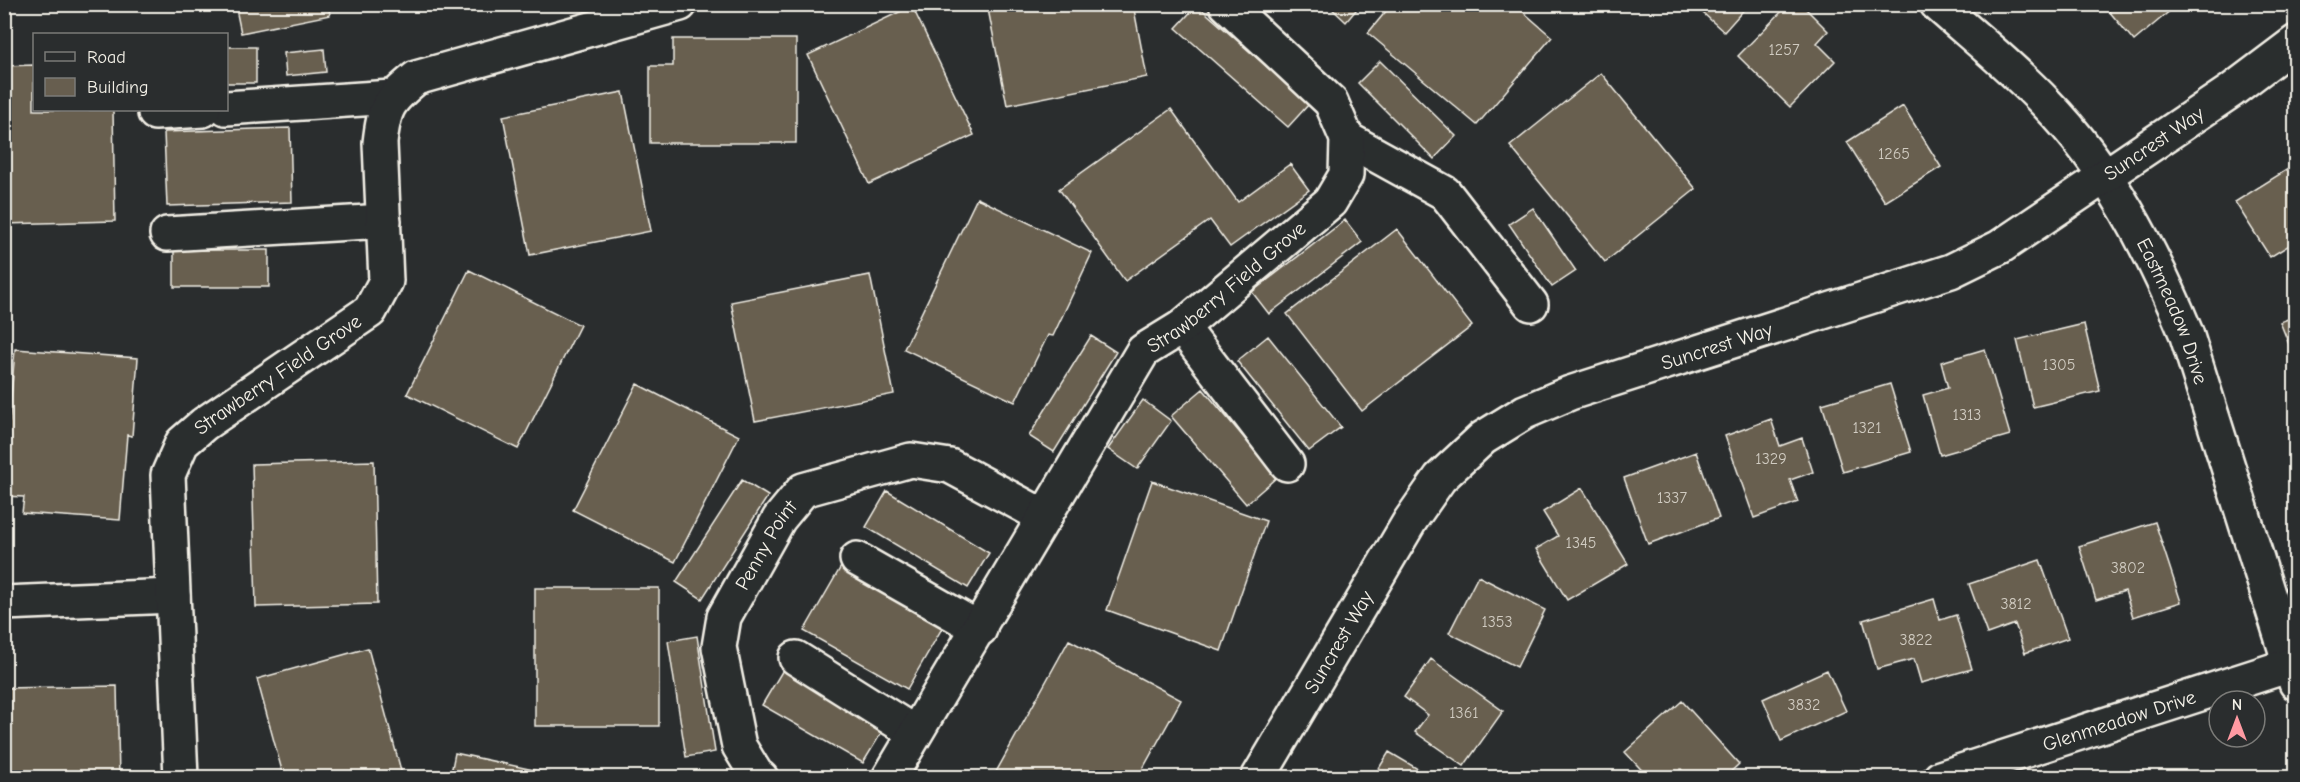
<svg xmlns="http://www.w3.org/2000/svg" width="2300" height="782" font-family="'Comic Neue',sans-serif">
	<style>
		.building { fill: #675e4f; stroke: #f4f1e8; stroke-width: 1.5 }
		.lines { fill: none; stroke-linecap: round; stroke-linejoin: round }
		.street-casing { stroke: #f4f1e8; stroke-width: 38 }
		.street { stroke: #2a2d2e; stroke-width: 33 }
		.labels { text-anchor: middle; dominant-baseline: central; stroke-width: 4.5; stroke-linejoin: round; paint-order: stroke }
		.number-label { font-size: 16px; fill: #d1ccc2 }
		.street-label { font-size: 20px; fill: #f4f1e8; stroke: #2a2d2e }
	</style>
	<rect width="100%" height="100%" fill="#2a2d2e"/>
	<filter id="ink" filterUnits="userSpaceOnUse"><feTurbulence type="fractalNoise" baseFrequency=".0167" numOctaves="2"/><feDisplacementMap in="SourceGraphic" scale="12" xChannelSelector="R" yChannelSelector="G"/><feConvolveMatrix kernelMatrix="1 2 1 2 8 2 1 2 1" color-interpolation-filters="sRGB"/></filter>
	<g filter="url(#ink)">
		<path class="building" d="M 235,4 L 351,4 L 329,9 L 330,15 L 241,33 Z
			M 987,4 L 1133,4 L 1147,77 L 1007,105 Z
			M 1327,4 L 1361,4 L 1346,22 Z
			M 1392,4 L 1514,4 L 1552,37 L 1477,125 L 1368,33 Z
			M 1693,4 L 1749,4 L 1724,32 Z
			M 1789,4 L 1801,4 L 1828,31 L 1817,43 L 1835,61 L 1790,107 L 1738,56 Z
			M 2103,4 L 2178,4 L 2134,41 Z
			M 1197,5 L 1309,104 L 1288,127 L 1176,28 Z
			M 912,6 L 974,135 L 869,184 L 808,55 Z
			M 673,39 L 796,39 L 796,143 L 650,143 L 650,66 L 673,66 Z
			M 226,47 L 256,47 L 256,83 L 226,83 Z
			M 324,49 L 326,72 L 286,76 L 284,53 Z
			M 1380,61 L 1456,136 L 1434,159 L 1358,83 Z
			M 34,65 L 34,110 L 113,110 L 115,221 L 4,224 L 4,66 Z
			M 1601,73 L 1696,189 L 1605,262 L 1510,146 Z
			M 623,92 L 651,231 L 530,255 L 503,116 Z
			M 1903,106 L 1941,167 L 1885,202 L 1847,142 Z
			M 1171,109 L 1238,202 L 1290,164 L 1309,190 L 1230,247 L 1210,220 L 1125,281 L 1059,189 Z
			M 290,128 L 292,202 L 167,206 L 164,132 Z
			M 2296,164 L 2296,241 L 2270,257 L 2235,202 Z
			M 977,198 L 1092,253 L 1053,336 L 1048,335 L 1015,402 L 904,349 Z
			M 1533,208 L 1576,271 L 1552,287 L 1509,224 Z
			M 1345,220 L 1362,242 L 1269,314 L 1252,292 Z
			M 1397,229 L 1472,326 L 1362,411 L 1287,314 Z
			M 174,250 L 269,250 L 269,287 L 174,287 Z
			M 469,270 L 580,325 L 518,449 L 407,394 Z
			M 870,275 L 894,394 L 755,421 L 731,302 Z
			M 2296,316 L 2296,362 L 2280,322 Z
			M 2084,324 L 2100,391 L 2033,407 L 2017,340 Z
			M 1091,336 L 1116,352 L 1054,452 L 1029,436 Z
			M 1268,336 L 1341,427 L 1309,451 L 1237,361 Z
			M 15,349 L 138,358 L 132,436 L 127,435 L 120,520 L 22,513 L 24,497 L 4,496 L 4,431 L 5,422 L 9,422 Z
			M 1985,349 L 2010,435 L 1940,455 L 1923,395 L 1948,388 L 1941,362 Z
			M 637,384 L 739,436 L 675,562 L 573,510 Z
			M 1890,384 L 1911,452 L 1843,472 L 1822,404 Z
			M 1203,389 L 1277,477 L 1246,504 L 1171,416 Z
			M 1143,400 L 1171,421 L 1137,469 L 1108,449 Z
			M 1771,419 L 1780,446 L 1802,438 L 1813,472 L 1790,480 L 1798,502 L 1754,518 L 1725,436 Z
			M 1696,452 L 1719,518 L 1648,544 L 1624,478 Z
			M 374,461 L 377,604 L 256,607 L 252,464 Z
			M 742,480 L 768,496 L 702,599 L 676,582 Z
			M 1152,481 L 1266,521 L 1221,651 L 1107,610 Z
			M 1582,488 L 1628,564 L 1567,600 L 1536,549 L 1558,536 L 1543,512 Z
			M 887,491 L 989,553 L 968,588 L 866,527 Z
			M 2155,522 L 2181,602 L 2133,617 L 2125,591 L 2096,600 L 2079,546 Z
			M 2040,560 L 2068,638 L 2025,653 L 2015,624 L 1987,634 L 1969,584 Z
			M 842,565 L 945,623 L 907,689 L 804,631 Z
			M 1478,576 L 1545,610 L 1517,667 L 1449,633 Z
			M 535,588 L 659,588 L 659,726 L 535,726 Z
			M 1934,599 L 1940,620 L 1956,615 L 1972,669 L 1921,683 L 1914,659 L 1877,669 L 1863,620 Z
			M 697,636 L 715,752 L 686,757 L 668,641 Z
			M 1069,640 L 1181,700 L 1141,772 L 1137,771 L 1133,778 L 1006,778 L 996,772 Z
			M 368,648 L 403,778 L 284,778 L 257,679 Z
			M 1431,659 L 1503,711 L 1464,766 L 1415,732 L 1428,715 L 1404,697 Z
			M 784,668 L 885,727 L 863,763 L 762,705 Z
			M 1827,670 L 1846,711 L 1781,741 L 1763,699 Z
			M 117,686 L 119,778 L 5,778 L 4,688 Z
			M 1682,701 L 1739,764 L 1724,778 L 1689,778 L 1681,769 L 1671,778 L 1649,778 L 1625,752 Z
			M 1389,752 L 1433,778 L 1373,778 Z
			M 455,753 L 571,778 L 450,778 Z"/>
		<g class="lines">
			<g class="street-casing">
				<g id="street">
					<path id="s1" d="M 1937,4 C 1974,37 2013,68 2046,103 C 2109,167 2152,251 2186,333 L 2296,683"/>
					<path d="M 226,108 L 392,97"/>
					<path d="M 155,113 L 203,110"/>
					<path d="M 1347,139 L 1445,193 L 1531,304"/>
					<path d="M 167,234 L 384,221"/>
					<path d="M 1182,327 L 1287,464"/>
					<path d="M 857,559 L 980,629"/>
					<path d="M 4,603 L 173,596"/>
					<path d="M 796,658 L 915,733"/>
					<path id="s2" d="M 181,778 L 168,475 L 182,443 L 204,424 L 370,311 L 386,281 L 380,143 C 384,107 388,101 416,78 L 680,4"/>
					<path id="s3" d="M 761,778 L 756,774 L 739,746 L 719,647 L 724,617 L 779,519 L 803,490 L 911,460 L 950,466 L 1045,517"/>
					<path id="s4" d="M 889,778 L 1143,351 L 1182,327 L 1330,202 L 1346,175 L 1347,139 L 1331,102 L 1226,4"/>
					<path id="s5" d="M 1258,778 L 1410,521 L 1440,478 L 1483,438 L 1525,412 L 1570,393 L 1951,271 L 2000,247 L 2231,91 L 2296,42"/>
					<path id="s6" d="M 1940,778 L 2296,663"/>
				</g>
			</g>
			<use href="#street" class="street"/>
		</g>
	</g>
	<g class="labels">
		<g class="number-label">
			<text x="1784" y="50">1257</text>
			<text x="1894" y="154">1265</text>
			<text x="2059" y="365">1305</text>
			<text x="1967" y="415">1313</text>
			<text x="1867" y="428">1321</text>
			<text x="1771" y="459">1329</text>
			<text x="1672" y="498">1337</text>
			<text x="1581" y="543">1345</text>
			<text x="2128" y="568">3802</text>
			<text x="2016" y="604">3812</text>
			<text x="1497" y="622">1353</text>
			<text x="1916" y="640">3822</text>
			<text x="1804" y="705">3832</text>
			<text x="1464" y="713">1361</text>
		</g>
		<g class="street-label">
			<text stroke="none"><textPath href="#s5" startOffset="1148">Suncrest Way</textPath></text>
			<text stroke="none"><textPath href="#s4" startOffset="602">Strawberry Field Grove</textPath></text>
			<text stroke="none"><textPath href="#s1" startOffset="393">Eastmeadow Drive</textPath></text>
			<text stroke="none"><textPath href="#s5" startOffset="662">Suncrest Way</textPath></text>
			<text stroke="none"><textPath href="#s2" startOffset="456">Strawberry Field Grove</textPath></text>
			<text stroke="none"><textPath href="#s3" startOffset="254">Penny Point</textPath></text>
			<text stroke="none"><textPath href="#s5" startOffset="158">Suncrest Way</textPath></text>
			<text stroke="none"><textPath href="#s6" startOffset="188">Glenmeadow Drive</textPath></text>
		</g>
	</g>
	<rect width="2300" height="782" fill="none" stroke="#2a2d2e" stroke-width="24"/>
	<rect x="12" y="12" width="2276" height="758" fill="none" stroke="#f4f1e8" stroke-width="2" filter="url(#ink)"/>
	<rect x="33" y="33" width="195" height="78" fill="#2a2d2e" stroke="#7b7b78" stroke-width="1.5"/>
	<rect x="45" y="52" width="30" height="9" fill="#2a2d2e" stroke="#7b7b78" stroke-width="1.5"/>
	<text x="87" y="63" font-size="18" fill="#f4f1e8">Road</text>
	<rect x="45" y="78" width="30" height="18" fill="#675e4f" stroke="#7b7b78" stroke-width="1.5"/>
	<text x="87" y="93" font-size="18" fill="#f4f1e8">Building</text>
	<g transform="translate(2237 719)"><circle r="28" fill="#2a2d2e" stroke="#7b7b78" stroke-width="1.5"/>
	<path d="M0-4.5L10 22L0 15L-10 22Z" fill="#ff9aa2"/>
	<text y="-9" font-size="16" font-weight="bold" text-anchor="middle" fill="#f4f1e8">N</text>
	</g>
</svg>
